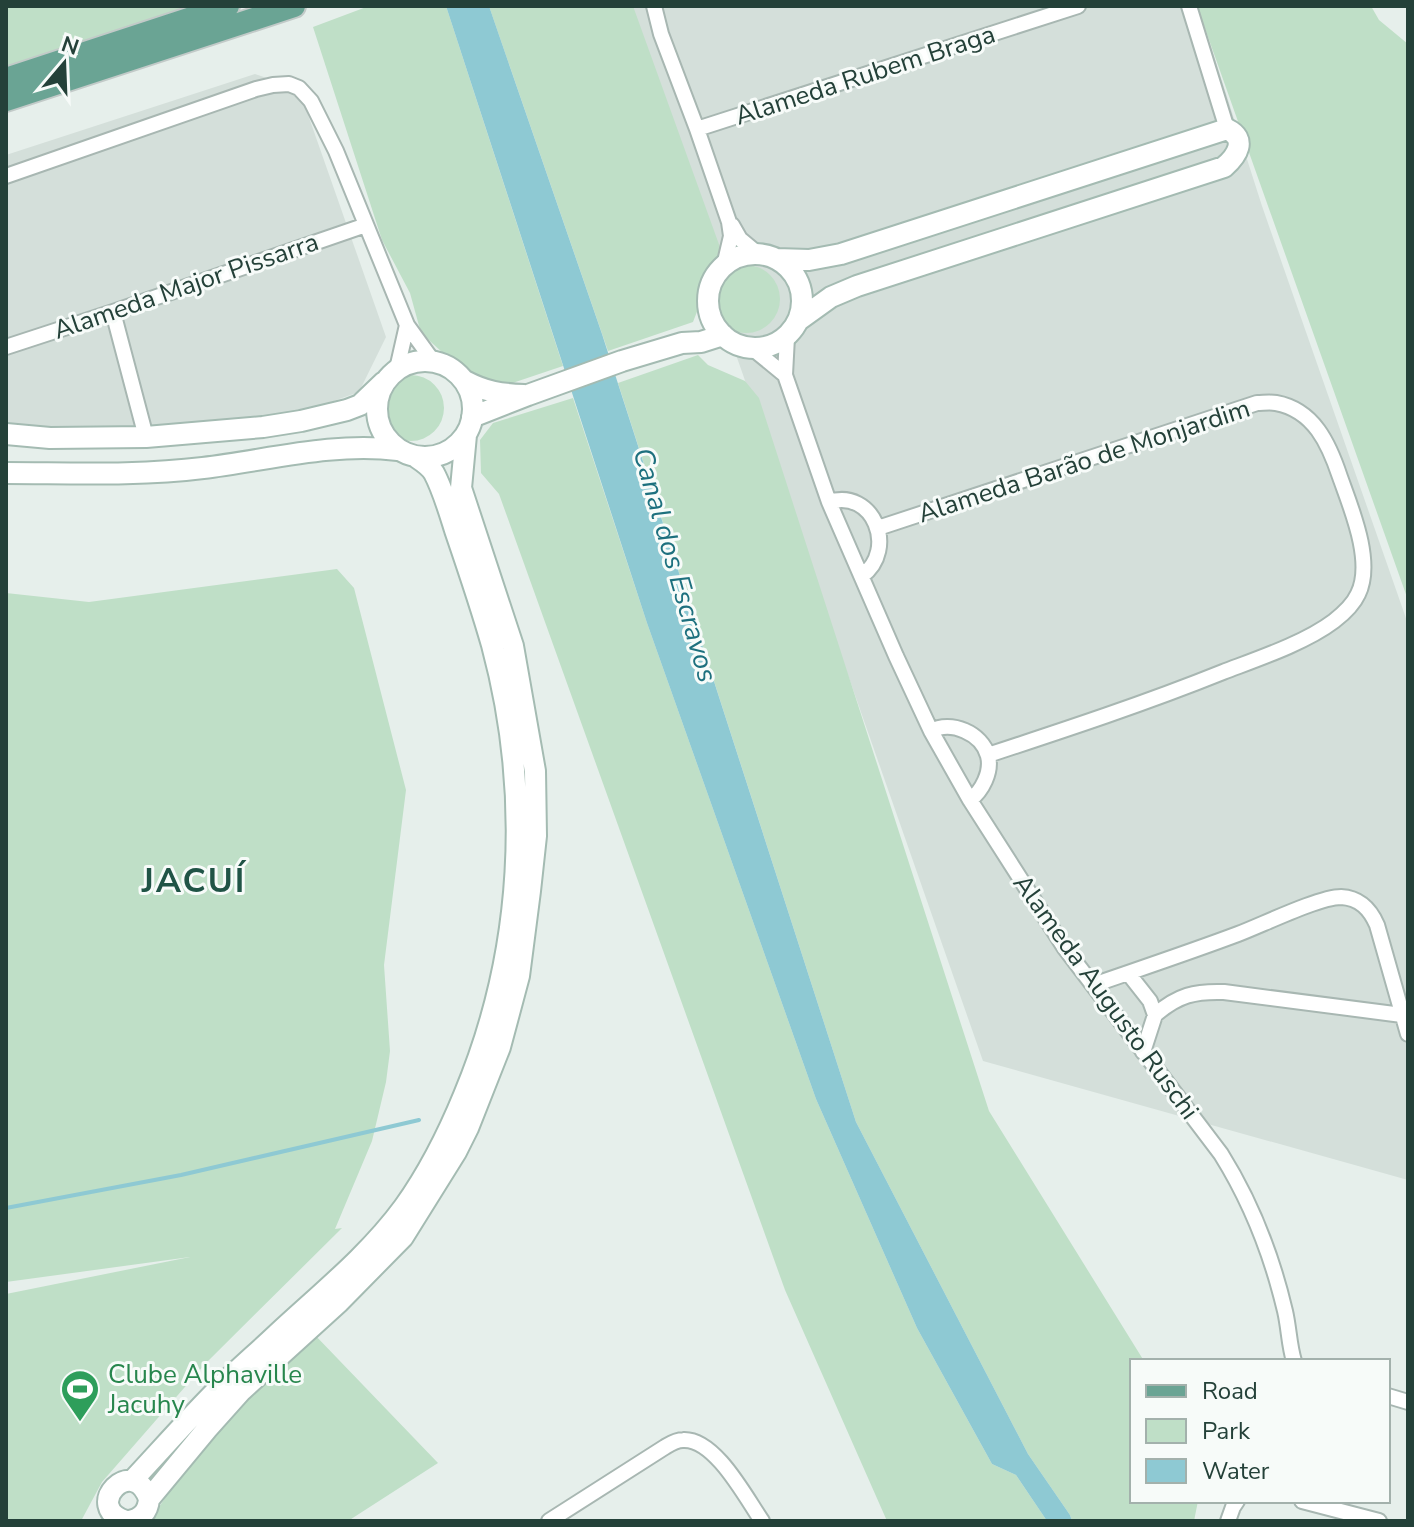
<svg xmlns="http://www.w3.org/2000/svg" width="1414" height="1527" font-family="'Nunito Sans',sans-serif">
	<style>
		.built { fill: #d4dfda }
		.green { fill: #bfdfc7 }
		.water { fill: #8ec9d3 }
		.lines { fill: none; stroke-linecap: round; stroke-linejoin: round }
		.stream { stroke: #8ec9d3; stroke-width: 4 }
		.street-casing { stroke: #a8b7b2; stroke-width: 18 }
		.secondary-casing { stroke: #a4bbb2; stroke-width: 24 }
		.primary-casing { stroke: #c2cac8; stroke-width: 26 }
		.street { stroke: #fff; stroke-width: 14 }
		.secondary { stroke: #fff; stroke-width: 20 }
		.primary { stroke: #6aa494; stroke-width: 22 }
		.labels { text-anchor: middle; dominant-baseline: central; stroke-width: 6; stroke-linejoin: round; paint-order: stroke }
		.street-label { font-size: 26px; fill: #244139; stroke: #f7fbf9 }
		.leisure-label { font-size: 26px; fill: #27864d; stroke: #f7fbf9; text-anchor: start }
		.water-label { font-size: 28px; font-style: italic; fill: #1d707e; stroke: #f7fbf9 }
		.district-label { font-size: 34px; font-weight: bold; letter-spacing: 2px; fill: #205446; stroke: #f7fbf9 }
	</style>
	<rect width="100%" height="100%" fill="#e6efeb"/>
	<path class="built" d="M 614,6 L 1198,6 L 1262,206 L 1408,624 L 1408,1180 L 983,1061 Z
		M 255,74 L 299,89 L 386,337 L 359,392 L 297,414 L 108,430 L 6,424 L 6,155 Z"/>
	<path class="green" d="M 6,6 L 191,6 L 6,67 Z
		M 369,6 L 446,6 L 563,366 L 486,392 L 421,333 L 410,293 L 382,240 L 313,27 Z
		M 489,6 L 633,6 L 721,250 L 693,322 L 608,351 Z
		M 1197,6 L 1371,6 L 1379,20 L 1408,44 L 1408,600 Z
		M712 299a34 34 0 1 1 68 0a34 34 0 1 1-68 0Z
		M 698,355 L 708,365 L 745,381 L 759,398 L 989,1111 L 1144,1361 L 1132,1361 L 1132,1501 L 1198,1501 L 1194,1521 L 1072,1521 L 1070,1515 L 1028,1454 L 856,1122 L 618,383 Z
		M378 408a33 33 0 1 1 66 0a33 33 0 1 1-66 0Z
		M 573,398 L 647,623 L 816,1099 L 917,1328 L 992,1464 L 1016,1475 L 1047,1521 L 887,1521 L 785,1290 L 499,494 L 481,473 L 480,440 L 493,423 Z
		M 337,569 L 354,588 L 406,790 L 384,965 L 390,1051 L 386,1082 L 372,1141 L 335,1229 L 342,1228 L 205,1364 L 102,1482 L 81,1521 L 6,1521 L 6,1294 L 190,1257 L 6,1282 L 6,593 L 89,602 Z
		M 313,1333 L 438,1463 L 348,1521 L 150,1521 L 191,1458 L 217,1425 Z"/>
	<path class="water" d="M 446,6 L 489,6 L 602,334 L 856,1122 L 1028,1454 L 1070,1515 L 1072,1521 L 1047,1521 L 1016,1475 L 992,1464 L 917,1328 L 816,1099 L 647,623 Z"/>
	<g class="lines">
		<path class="stream" d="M 6,1208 L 181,1175 L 419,1120"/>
		<g class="street-casing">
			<path id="street" d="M 654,6 L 661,34 L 697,129 L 729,222 L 731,236 L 724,266
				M 1189,6 L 1227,129
				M 697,129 L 1078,6
				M 6,176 L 256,89 L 273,85 L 289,84 L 299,88 L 311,101 L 336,151 L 407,325 L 433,361
				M 732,225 L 740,239 L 758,254
				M 113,312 L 146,437
				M 787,337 L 785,375 L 829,502 L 896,656 L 931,731 L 970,800 L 1064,947 L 1221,1154 C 1251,1202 1272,1256 1285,1311 C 1289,1328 1289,1345 1294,1361
				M 6,347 L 113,312 L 366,225
				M 752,348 L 785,375
				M 397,369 L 407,325
				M 829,502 C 873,488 898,549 862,576
				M 878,528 L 1257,403 C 1263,403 1270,402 1276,403 C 1314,410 1329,444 1340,477 C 1351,508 1374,562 1358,594 C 1353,605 1343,614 1334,621 C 1305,643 1257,659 1223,672 C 1146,703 1067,729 988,755
				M 931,731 C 951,720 982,733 988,756 C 992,772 982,791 970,800
				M 1128,973 L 1150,1001 L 1155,1015 L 1143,1052
				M 1093,985 C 1142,968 1190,952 1238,934 C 1262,925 1319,897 1341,897 C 1360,898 1370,909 1377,925 L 1408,1034
				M 1155,1015 C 1178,995 1195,991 1224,992 L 1402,1015
				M 1388,1396 L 1408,1402
				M 1302,1501 L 1379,1521
				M 549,1521 L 665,1447 C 670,1444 676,1440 683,1440 C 715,1438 746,1498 762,1521
				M 1228,1521 L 1233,1507 L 1237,1501"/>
		</g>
		<g class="secondary-casing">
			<path id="secondary" d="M708 301a47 47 0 1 1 94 0a47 47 0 1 1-94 0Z
				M 776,259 L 809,260 L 841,254 L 1227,129 C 1248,139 1237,156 1224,167 L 857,286 L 831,297 L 799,320
				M377 409a48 48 0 1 1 96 0a48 48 0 1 1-96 0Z
				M 465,381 C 486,392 500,394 524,395
				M 472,417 L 528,395 L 622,361 L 682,343 L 701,342 L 723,335
				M 6,434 L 50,438 L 146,437 L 263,427 L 301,421 L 347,410 L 360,405 L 384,382
				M 6,473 C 71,473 138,476 203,468 C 269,460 332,442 398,450
				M 132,1481 C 161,1450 189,1418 219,1388 C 237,1370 257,1353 276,1335 C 320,1294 369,1255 404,1207 C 429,1172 448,1134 464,1095 C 524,952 532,794 492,645 C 481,606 468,568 455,530 C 449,511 443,490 434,473 C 430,466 422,461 416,457
				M 149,1499 L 207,1429 L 241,1391 L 339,1302 L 403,1237 L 456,1152 L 468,1128 L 500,1047 L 519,976 L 530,891 L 536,836 L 535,771 L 513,646 L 461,488 L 466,435
				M 126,1521 C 81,1507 133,1453 149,1499 C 148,1512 141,1519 129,1521"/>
		</g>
		<g class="primary-casing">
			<path id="primary" d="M 6,79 L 228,6
				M 6,100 L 294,6"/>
		</g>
		<use href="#street" class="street"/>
		<use href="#secondary" class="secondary"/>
		<use href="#primary" class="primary"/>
	</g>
	<defs>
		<g id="stadium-pin" transform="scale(2)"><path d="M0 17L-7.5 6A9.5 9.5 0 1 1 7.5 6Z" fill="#2e9e5b" stroke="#f7fbf9"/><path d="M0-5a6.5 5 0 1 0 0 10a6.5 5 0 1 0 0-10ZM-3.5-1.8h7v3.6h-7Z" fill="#fff"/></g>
	</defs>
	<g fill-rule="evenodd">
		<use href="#stadium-pin" x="80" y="1389"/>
	</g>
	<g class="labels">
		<g class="street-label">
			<text transform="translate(865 75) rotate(-18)">Alameda Rubem Braga</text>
			<text transform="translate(186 286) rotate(-19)">Alameda Major Pissarra</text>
			<text transform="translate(1084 461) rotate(-18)">Alameda Barão de Monjardim</text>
			<text transform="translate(1106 997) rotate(54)">Alameda Augusto Ruschi</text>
		</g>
		<g class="leisure-label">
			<text x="108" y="1374">Clube Alphaville<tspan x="108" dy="30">Jacuhy</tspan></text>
		</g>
		<g class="water-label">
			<text transform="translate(675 565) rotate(74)">Canal dos Escravos</text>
		</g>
		<g class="district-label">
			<text x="194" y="881">JACUÍ</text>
		</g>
	</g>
	<rect width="1414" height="1527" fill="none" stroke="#244139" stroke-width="16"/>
	<rect x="1130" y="1359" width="260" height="144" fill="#f7fbf9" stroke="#a3b1ac" stroke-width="2"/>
	<rect x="1146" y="1385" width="40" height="12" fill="#6aa494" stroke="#a3b1ac" stroke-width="2"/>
	<text x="1202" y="1399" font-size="24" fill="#244139">Road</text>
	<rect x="1146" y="1419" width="40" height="24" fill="#bfdfc7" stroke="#a3b1ac" stroke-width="2"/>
	<text x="1202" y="1439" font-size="24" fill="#244139">Park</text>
	<rect x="1146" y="1459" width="40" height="24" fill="#8ec9d3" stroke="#a3b1ac" stroke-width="2"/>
	<text x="1202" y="1479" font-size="24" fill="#244139">Water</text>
	<g transform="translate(64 64) rotate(19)" stroke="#f7fbf9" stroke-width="6" paint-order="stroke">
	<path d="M0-6L14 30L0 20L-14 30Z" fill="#244139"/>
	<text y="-12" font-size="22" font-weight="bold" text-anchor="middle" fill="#244139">N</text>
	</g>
</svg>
